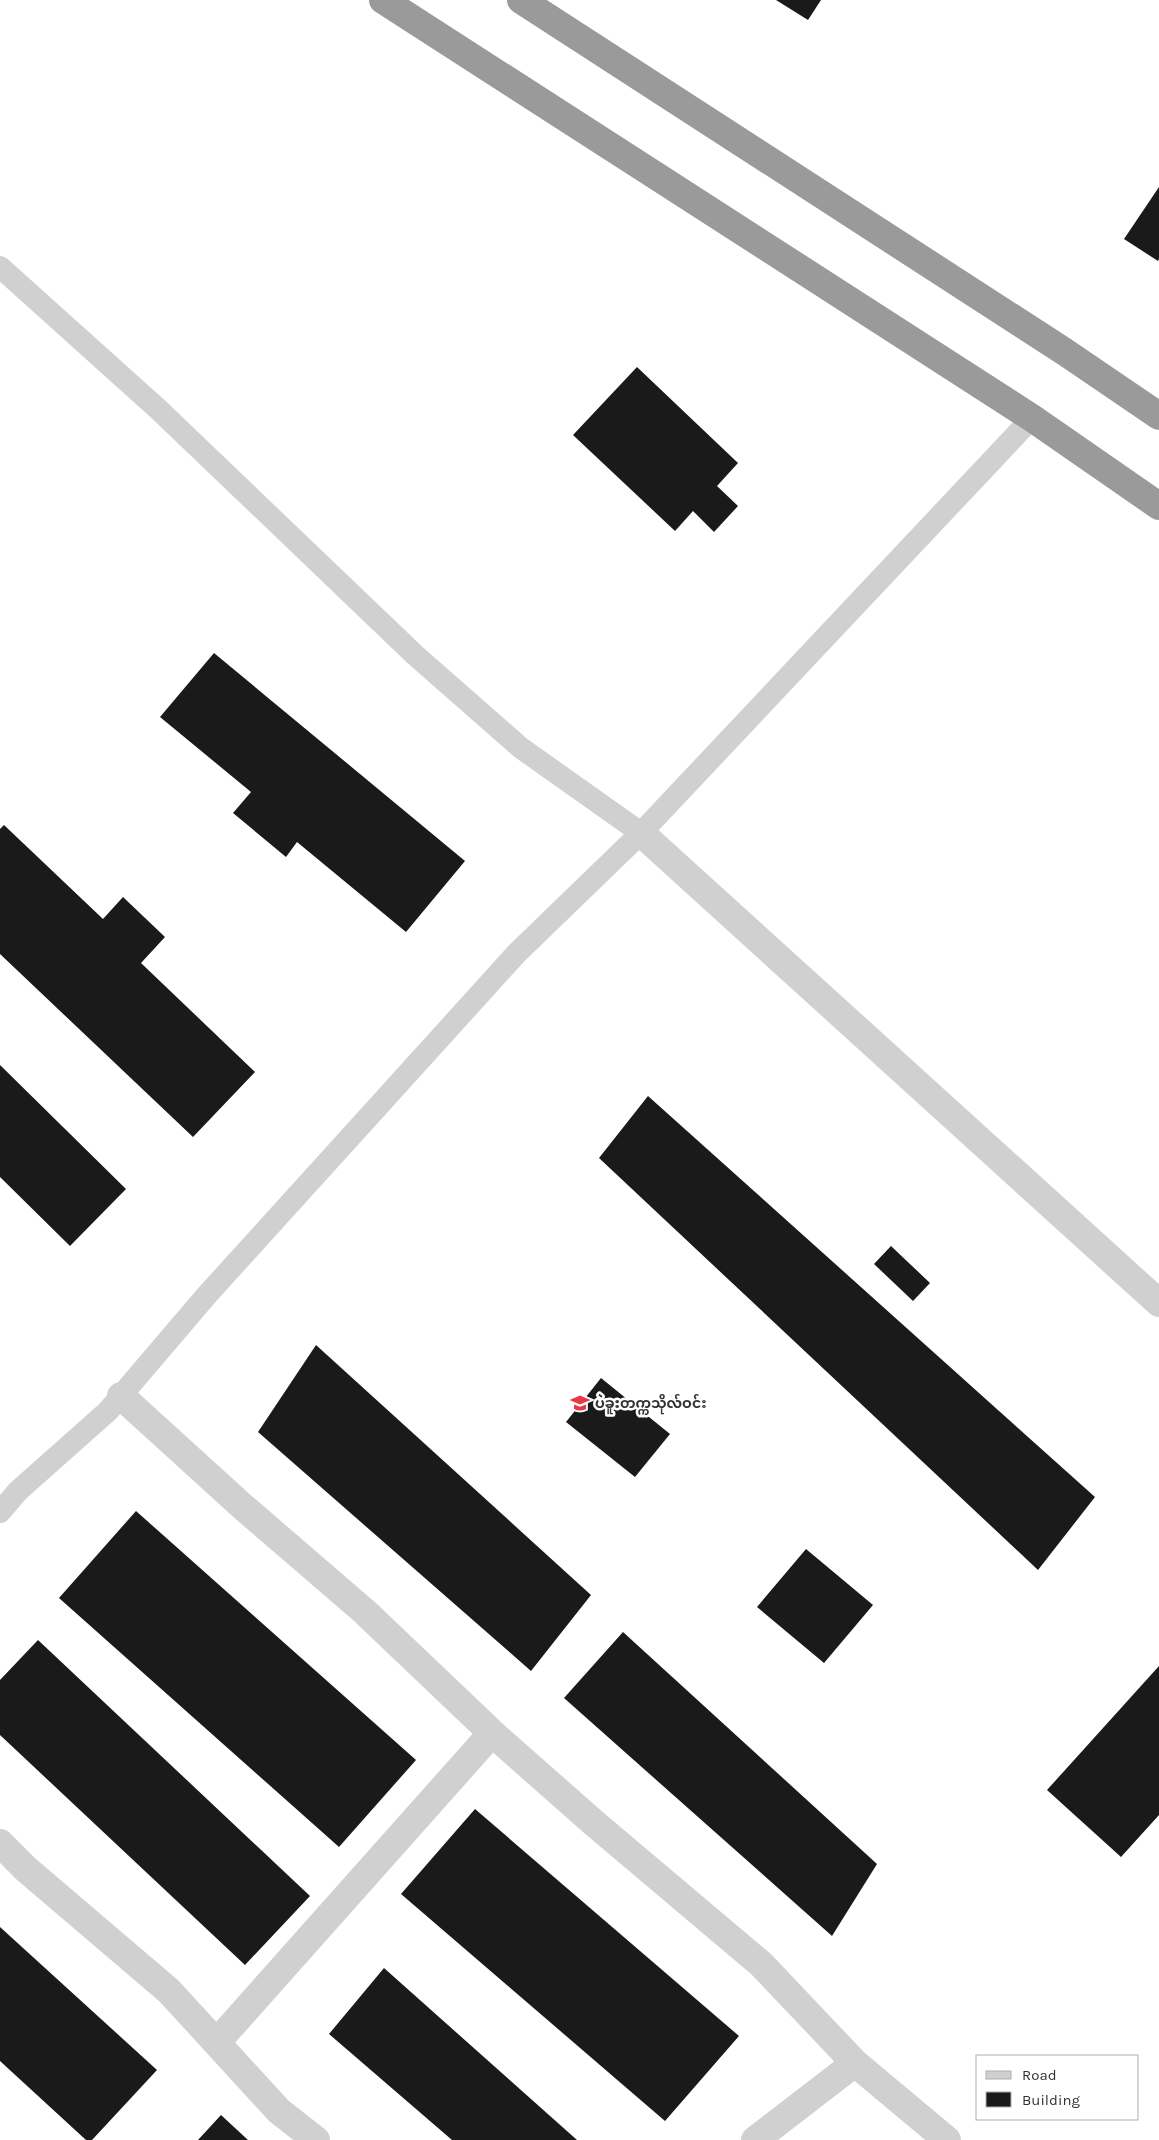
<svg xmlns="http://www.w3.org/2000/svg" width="1159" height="2140" font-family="Karla,'Noto Sans Myanmar',sans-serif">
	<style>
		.building { fill: #1a1a1a }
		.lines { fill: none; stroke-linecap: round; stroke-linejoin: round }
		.lane { stroke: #d0d0d0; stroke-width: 22 }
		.street { stroke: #d0d0d0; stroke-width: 28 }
		.highway { stroke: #9a9a9a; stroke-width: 28 }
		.labels { text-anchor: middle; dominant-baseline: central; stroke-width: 5; stroke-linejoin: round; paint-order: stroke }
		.poi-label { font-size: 14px; font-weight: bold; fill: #333; stroke: #fff; text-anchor: start }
	</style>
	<rect width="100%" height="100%" fill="#fff"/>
	<path class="building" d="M 776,0 L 821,0 L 808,20 Z
		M 1159,187 L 1159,259 L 1158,261 L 1124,239 Z
		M 637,367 L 738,463 L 717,486 L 738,506 L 714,532 L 693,511 L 675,531 L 573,435 Z
		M 214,653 L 465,861 L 406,932 L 297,842 L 286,857 L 233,813 L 251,792 L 160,717 Z
		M 4,825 L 103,919 L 123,897 L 165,937 L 141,963 L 255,1072 L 193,1137 L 0,954 L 0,829 Z
		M 0,1065 L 126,1189 L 70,1246 L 0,1177 Z
		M 648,1096 L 1095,1497 L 1038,1570 L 599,1158 Z
		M 891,1246 L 930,1283 L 913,1301 L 874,1264 Z
		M 316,1345 L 591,1595 L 531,1671 L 258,1432 Z
		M 601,1378 L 670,1434 L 635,1477 L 566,1422 Z
		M 136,1511 L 416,1760 L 339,1847 L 59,1598 Z
		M 806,1549 L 873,1605 L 824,1663 L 757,1607 Z
		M 623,1632 L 877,1864 L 832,1936 L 564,1698 Z
		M 38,1640 L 310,1896 L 245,1965 L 0,1735 L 0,1680 Z
		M 1159,1666 L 1159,1815 L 1121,1857 L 1047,1790 Z
		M 475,1809 L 739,2036 L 665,2121 L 401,1894 Z
		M 0,1927 L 157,2070 L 92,2140 L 86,2140 L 0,2061 Z
		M 384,1968 L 577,2140 L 452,2140 L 329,2034 Z
		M 221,2115 L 248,2140 L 198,2140 Z"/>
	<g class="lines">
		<path class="lane" d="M 0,267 L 158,409 L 415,655 L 521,748 L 641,833
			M 0,1512 L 18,1491 L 108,1411 L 206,1296 L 517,953 L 641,833 L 1032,418"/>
		<path class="street" d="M 641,833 L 1159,1303
			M 121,1396 L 242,1506 L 365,1612 L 492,1733 L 594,1823 L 761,1964 L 855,2063 L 947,2140
			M 0,1843 L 26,1869 L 169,1991 L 279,2111 L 316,2140
			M 217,2042 L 492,1733
			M 755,2140 L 855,2063"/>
		<path class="highway" d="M 383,0 L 1032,418 L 1159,506
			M 521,0 L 1065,352 L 1159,416"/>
	</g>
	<defs>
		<g id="university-bare" transform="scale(1.5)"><path d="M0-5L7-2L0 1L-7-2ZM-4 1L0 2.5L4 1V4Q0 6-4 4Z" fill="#e63946" stroke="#fff" stroke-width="2.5" paint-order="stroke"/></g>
	</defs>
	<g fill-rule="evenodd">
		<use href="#university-bare" x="580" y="1403"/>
	</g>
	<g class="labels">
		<g class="poi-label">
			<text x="595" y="1403">ပဲခူးတက္ကသိုလ်ဝင်း</text>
		</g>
	</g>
	<rect x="976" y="2055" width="162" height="65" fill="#ffffff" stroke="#adadad"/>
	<rect x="986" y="2071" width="25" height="8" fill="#d0d0d0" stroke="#adadad"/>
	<text x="1022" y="2080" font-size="15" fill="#333333">Road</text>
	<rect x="986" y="2092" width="25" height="15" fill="#1a1a1a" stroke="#adadad"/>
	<text x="1022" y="2105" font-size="15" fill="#333333">Building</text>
</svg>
